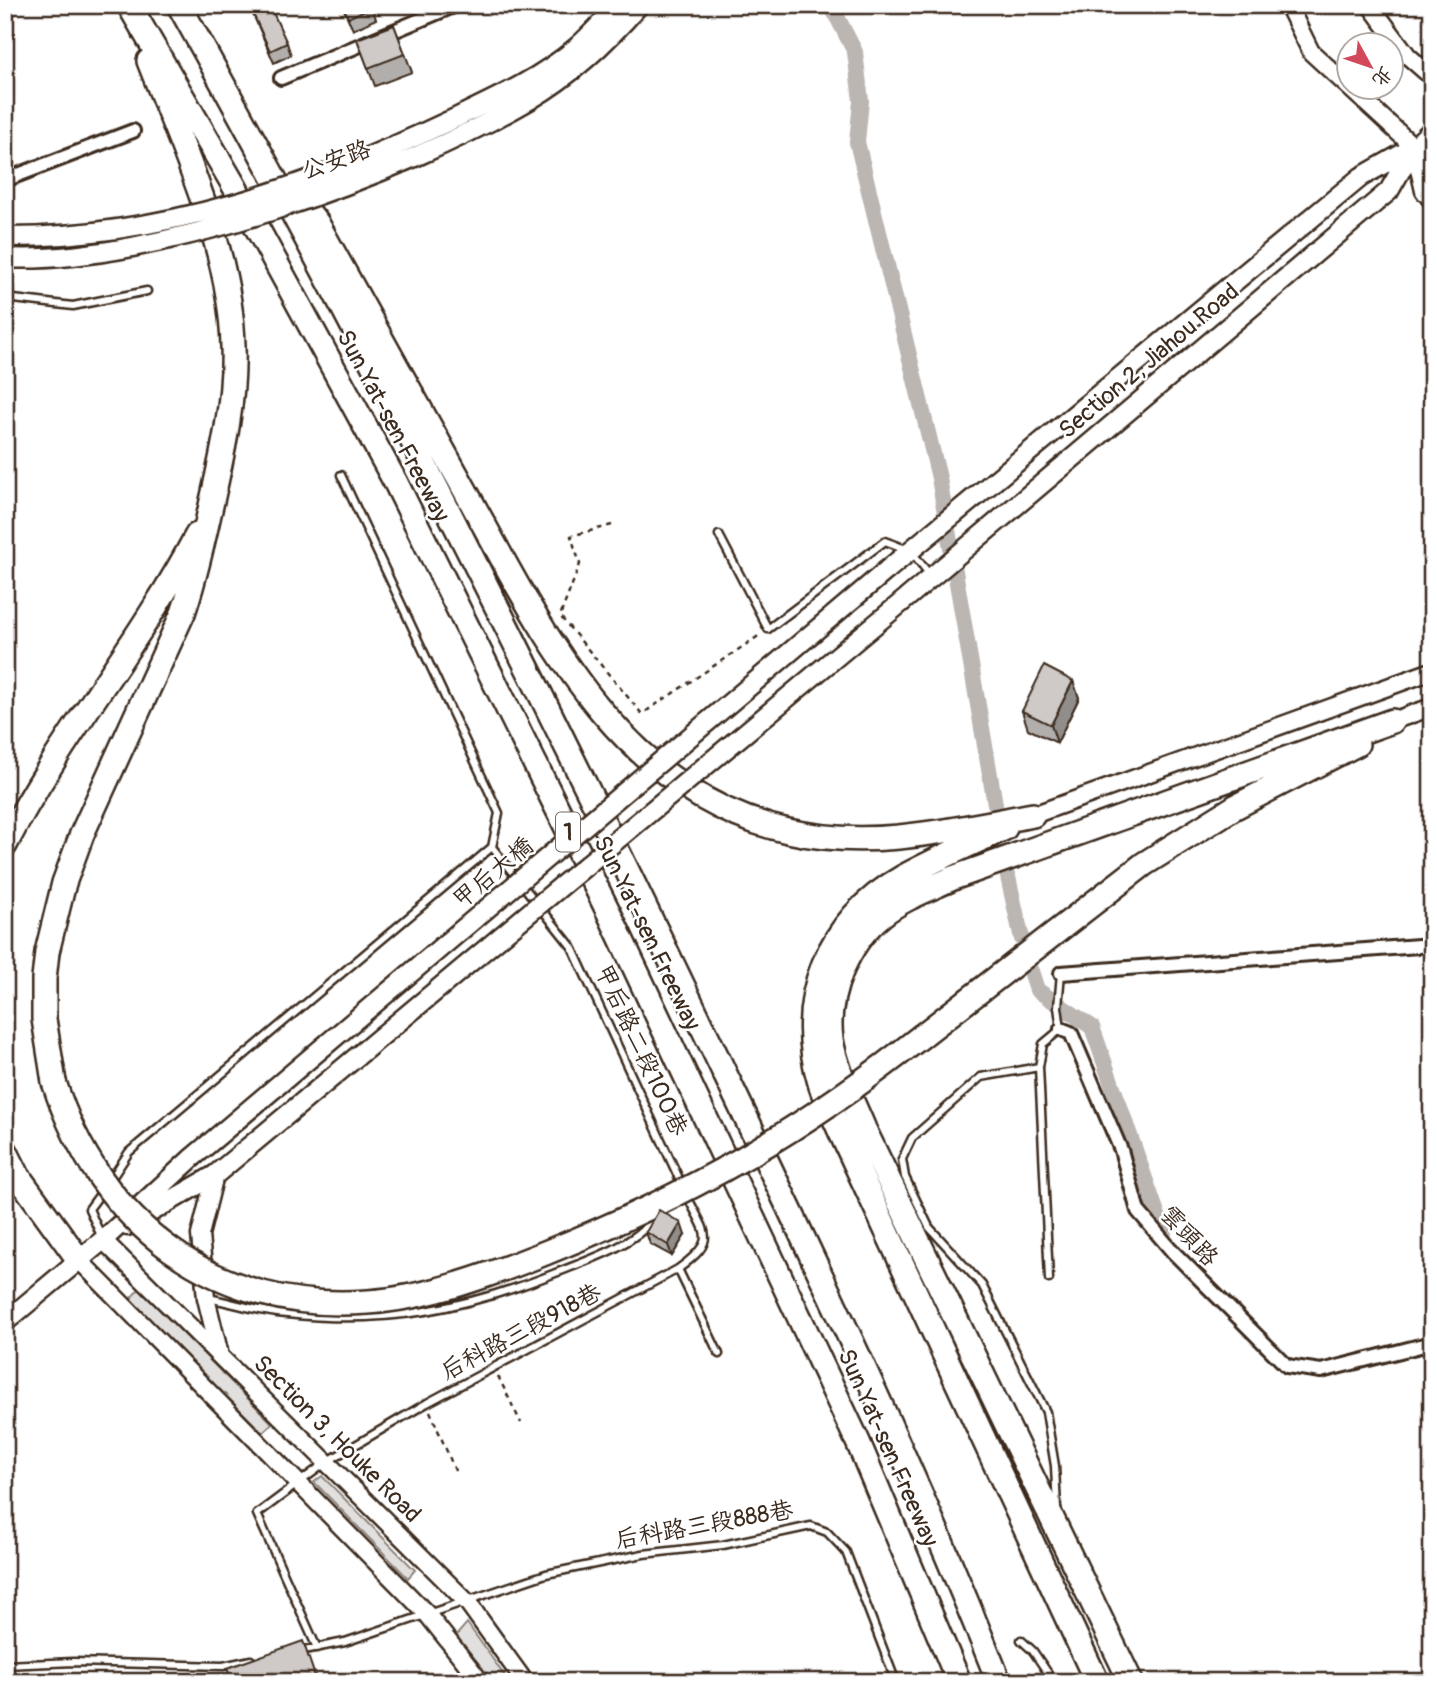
<svg xmlns="http://www.w3.org/2000/svg" width="1437" height="1687" font-family="Pangolin,'LXGW WenKai TC',sans-serif">
	<style>
		.green { fill: #e2e0de; stroke: #8e857e; stroke-width: 2 }
		.lines { fill: none; stroke-linecap: round; stroke-linejoin: round }
		.canal { stroke: #bcb6b3; stroke-width: 16 }
		.service-casing { stroke: #3b2a1e; stroke-width: 11 }
		.minor-casing { stroke: #3b2a1e; stroke-width: 18 }
		.tertiary-casing { stroke: #3b2a1e; stroke-width: 21 }
		.secondary-casing { stroke: #3b2a1e; stroke-width: 23 }
		.motorway-casing { stroke: #3b2a1e; stroke-width: 28 }
		.path { stroke: #3b2a1e; stroke-width: 2.5; stroke-dasharray: 5 5; stroke-linecap: butt }
		.service { stroke: #fff; stroke-width: 6 }
		.minor { stroke: #fff; stroke-width: 12 }
		.tertiary { stroke: #fff; stroke-width: 16 }
		.secondary { stroke: #fff; stroke-width: 18 }
		.motorway { stroke: #fff; stroke-width: 23 }
		.secondary-bridge-casing { stroke: #3b2a1e; stroke-width: 23; stroke-linecap: butt }
		.motorway-bridge-casing { stroke: #3b2a1e; stroke-width: 28; stroke-linecap: butt }
		.secondary-bridge { stroke: #fff; stroke-width: 18 }
		.motorway-bridge { stroke: #fff; stroke-width: 23 }
		.wall { fill: #b2aeab; stroke: #3b2a1e; stroke-width: 2 }
		.shaded-wall { fill: #918d8b; stroke: #3b2a1e; stroke-width: 2 }
		.building { fill: #cfcac7; stroke: #3b2a1e; stroke-width: 2 }
		.labels { text-anchor: middle; dominant-baseline: central; stroke-width: 5; stroke-linejoin: round; paint-order: stroke }
		.shield { fill: #fff; stroke: #766a62; stroke-width: 2 }
		.shield-label { font-size: 23px; font-weight: bold; fill: #3b2a1e }
		.street-label { font-size: 24px; fill: #3b2a1e; stroke: #fff }
	</style>
	<rect width="100%" height="100%" fill="#fff"/>
	<filter id="ink" filterUnits="userSpaceOnUse"><feTurbulence type="fractalNoise" baseFrequency=".0143" numOctaves="2"/><feDisplacementMap in="SourceGraphic" scale="14" xChannelSelector="R" yChannelSelector="G"/><feConvolveMatrix kernelMatrix="1 2 1 2 8 2 1 2 1" color-interpolation-filters="sRGB"/></filter>
	<g filter="url(#ink)">
		<path class="green" d="M 139,1289 L 272,1423 L 263,1433 L 130,1299 Z
			M 322,1476 L 415,1570 L 408,1578 L 314,1482 Z
			M 467,1623 L 509,1682 L 489,1682 L 454,1638 Z"/>
		<g class="lines">
			<path class="canal" d="M 831,5 L 855,52 L 861,101 L 857,142 L 939,478 L 995,804
				M 1008,877 L 1022,939
				M 1031,971 L 1037,990 L 1092,1027 L 1164,1233"/>
			<g class="service-casing">
				<path id="service" d="M 5,298 L 73,306 L 147,291
					M 341,475 L 499,813 L 492,847 L 572,947 L 682,1185
					M 719,535 L 768,629 L 885,541 L 911,551 L 930,575
					M 1039,1067 L 1049,1279
					M 110,1181 L 129,1152 L 492,847
					M 102,1238 L 89,1209 L 103,1190
					M 678,1269 L 719,1354
					M 208,1298 C 234,1303 260,1312 287,1314 C 386,1325 466,1309 558,1272 C 594,1258 629,1247 656,1218
					M 1057,1509 L 1055,1466 L 1046,1412 L 982,1285 L 929,1227 L 905,1177 L 902,1159 L 912,1138 L 981,1077 L 1039,1067 L 1043,1044 L 1061,1029 L 1058,1007 L 1061,973
					M 1021,1640 L 1033,1651 L 1054,1682
					M 317,1648 L 257,1514 L 328,1461 L 427,1403 L 678,1269 C 719,1239 706,1235 686,1194
					M 299,1651 L 345,1642 L 546,1574 L 643,1554 L 723,1545 L 811,1526 L 827,1532 L 846,1552 L 896,1682
					M 5,1665 L 74,1662 L 223,1666 L 251,1660"/>
			</g>
			<g class="minor-casing">
				<path id="minor" d="M 281,78 L 456,5
					M 5,180 L 133,131
					M 1061,973 L 1432,945
					M 1061,1029 L 1071,1033 L 1121,1150 L 1138,1211 L 1174,1253 L 1287,1366 L 1321,1371 L 1432,1343"/>
			</g>
			<g class="tertiary-casing">
				<path id="tertiary" d="M 1288,5 L 1311,52 L 1414,147 L 1432,172
					M 1370,5 L 1408,56 L 1432,77
					M 1416,156 L 1424,191 L 1432,201
					M 1392,721 L 1432,707
					M 1033,815 L 1432,671
					M 215,1175 L 200,1235 L 206,1298 L 219,1351
					M 103,1240 L 468,1603 L 525,1682
					M 79,1260 L 427,1614 L 481,1682"/>
			</g>
			<g class="secondary-casing">
				<path id="secondary" d="M 887,570 L 1361,177 L 1414,147 L 1432,130
					M 902,602 L 1389,191 L 1413,149
					M 127,1226 L 215,1175
					M 5,1322 L 103,1240 L 192,1158"/>
			</g>
			<g class="motorway-casing">
				<path id="motorway" d="M 129,5 L 232,182 L 396,483 L 609,913 L 858,1442 L 959,1682
					M 179,5 C 362,332 531,669 693,1007 C 799,1229 908,1452 999,1682
					M 295,195 L 317,223 C 365,309 412,395 460,481 C 538,622 614,792 788,831 C 871,850 951,830 1033,815
					M 1005,828 C 971,844 936,859 903,877 C 827,920 795,999 820,1083 C 825,1100 834,1117 841,1133 L 1097,1682
					M 5,845 C 61,736 140,643 197,535
					M 923,1035 L 1144,864 L 1235,807 L 1357,744
					M 54,1082 L 44,1019 L 44,979 L 47,952 L 64,883 L 82,834 L 183,613 C 195,579 202,545 210,510 C 222,456 235,402 233,346 C 231,250 183,149 149,61
					M 5,1150 L 18,1176 L 79,1260
					M 1131,1682 L 864,1129 C 852,1100 836,1070 831,1039 C 825,995 848,942 882,915 C 903,898 930,889 953,878 L 1392,721"/>
			</g>
			<path class="path" d="M 612,525 L 571,536 L 580,564 L 560,616 L 642,714 L 760,635
				M 498,1376 L 521,1423
				M 430,1411 L 456,1473"/>
			<use href="#service" class="service"/>
			<use href="#minor" class="minor"/>
			<use href="#tertiary" class="tertiary"/>
			<use href="#secondary" class="secondary"/>
			<use href="#motorway" class="motorway"/>
			<g class="secondary-bridge-casing">
				<path id="secondary-bridge" d="M 5,237 C 160,238 310,187 449,121 C 493,100 540,79 577,47 C 592,34 605,19 618,5
					M 5,258 C 153,266 403,174 531,99 C 572,75 608,41 639,5
					M 192,1158 L 887,570
					M 215,1175 L 902,602"/>
			</g>
			<g class="motorway-bridge-casing">
				<path id="motorway-bridge" d="M 54,1082 C 99,1224 216,1314 368,1302 C 428,1298 490,1275 545,1253 C 690,1195 801,1132 923,1035"/>
			</g>
			<use href="#secondary-bridge" class="secondary-bridge"/>
			<use href="#motorway-bridge" class="motorway-bridge"/>
		</g>
		<path class="wall" d="M 342,5 L 371,5 L 376,19 L 353,30 Z
			M 253,14 L 287,43 L 291,55 L 274,63 Z
			M 394,25 L 412,72 L 375,86 L 357,39 Z
			M 1073,681 L 1079,698 L 1057,743 L 1028,729 L 1022,711 Z
			M 646,1232 L 685,1235 L 672,1256 L 650,1244 Z"/>
		<path class="shaded-wall" d="M 1073,681 L 1079,698 L 1057,743 L 1051,725 Z
			M 681,1223 L 685,1235 L 672,1256 L 668,1245 Z"/>
		<path class="building" d="M 343,5 L 371,5 L 372,7 L 348,18 Z
			M 270,6 L 287,43 L 270,51 L 253,14 Z
			M 394,25 L 405,54 L 368,68 L 357,39 Z
			M 1044,666 L 1073,681 L 1051,725 L 1022,711 Z
			M 659,1210 L 681,1223 L 668,1245 L 646,1232 Z
			M 303,1641 L 317,1682 L 232,1682 L 227,1668 Z"/>
	</g>
	<g class="labels">
		<rect class="shield" x="556" y="812.5" width="24" height="39" rx="5"/>
		<g class="shield-label">
			<text x="568" y="832">1</text>
		</g>
		<g class="street-label">
			<text transform="translate(336 160) rotate(-20)">公安路</text>
			<text transform="translate(1149 361) rotate(-40)">Section 2, Jiahou Road</text>
			<text transform="translate(393 426) rotate(62)">Sun Yat-sen Freeway</text>
			<text transform="translate(493 873) rotate(-40)">甲后大橋</text>
			<text transform="translate(647 933) rotate(64)">Sun Yat-sen Freeway</text>
			<text transform="translate(641 1050) rotate(65)">甲后路二段100巷</text>
			<text transform="translate(1189 1236) rotate(47)">雲頭路</text>
			<text transform="translate(521 1332) rotate(-28)">后科路三段918巷</text>
			<text transform="translate(337 1439) rotate(45)">Section 3, Houke Road</text>
			<text transform="translate(888 1448) rotate(66)">Sun Yat-sen Freeway</text>
			<text transform="translate(704 1525) rotate(-10)">后科路三段888巷</text>
		</g>
	</g>
	<rect width="1437" height="1687" fill="none" stroke="#fff" stroke-width="28"/>
	<rect x="14" y="14" width="1409" height="1659" fill="none" stroke="#3b2a1e" stroke-width="2.5" filter="url(#ink)"/>
	<g transform="translate(1370 66) rotate(130)"><circle r="33" fill="#ffffff" stroke="#b1aaa5" stroke-width="2"/>
	<path d="M0-5L12 26L0 18L-12 26Z" fill="#d1495b"/>
	<text y="-10" font-size="19" font-weight="bold" text-anchor="middle" fill="#3b2a1e">北</text>
	</g>
</svg>
